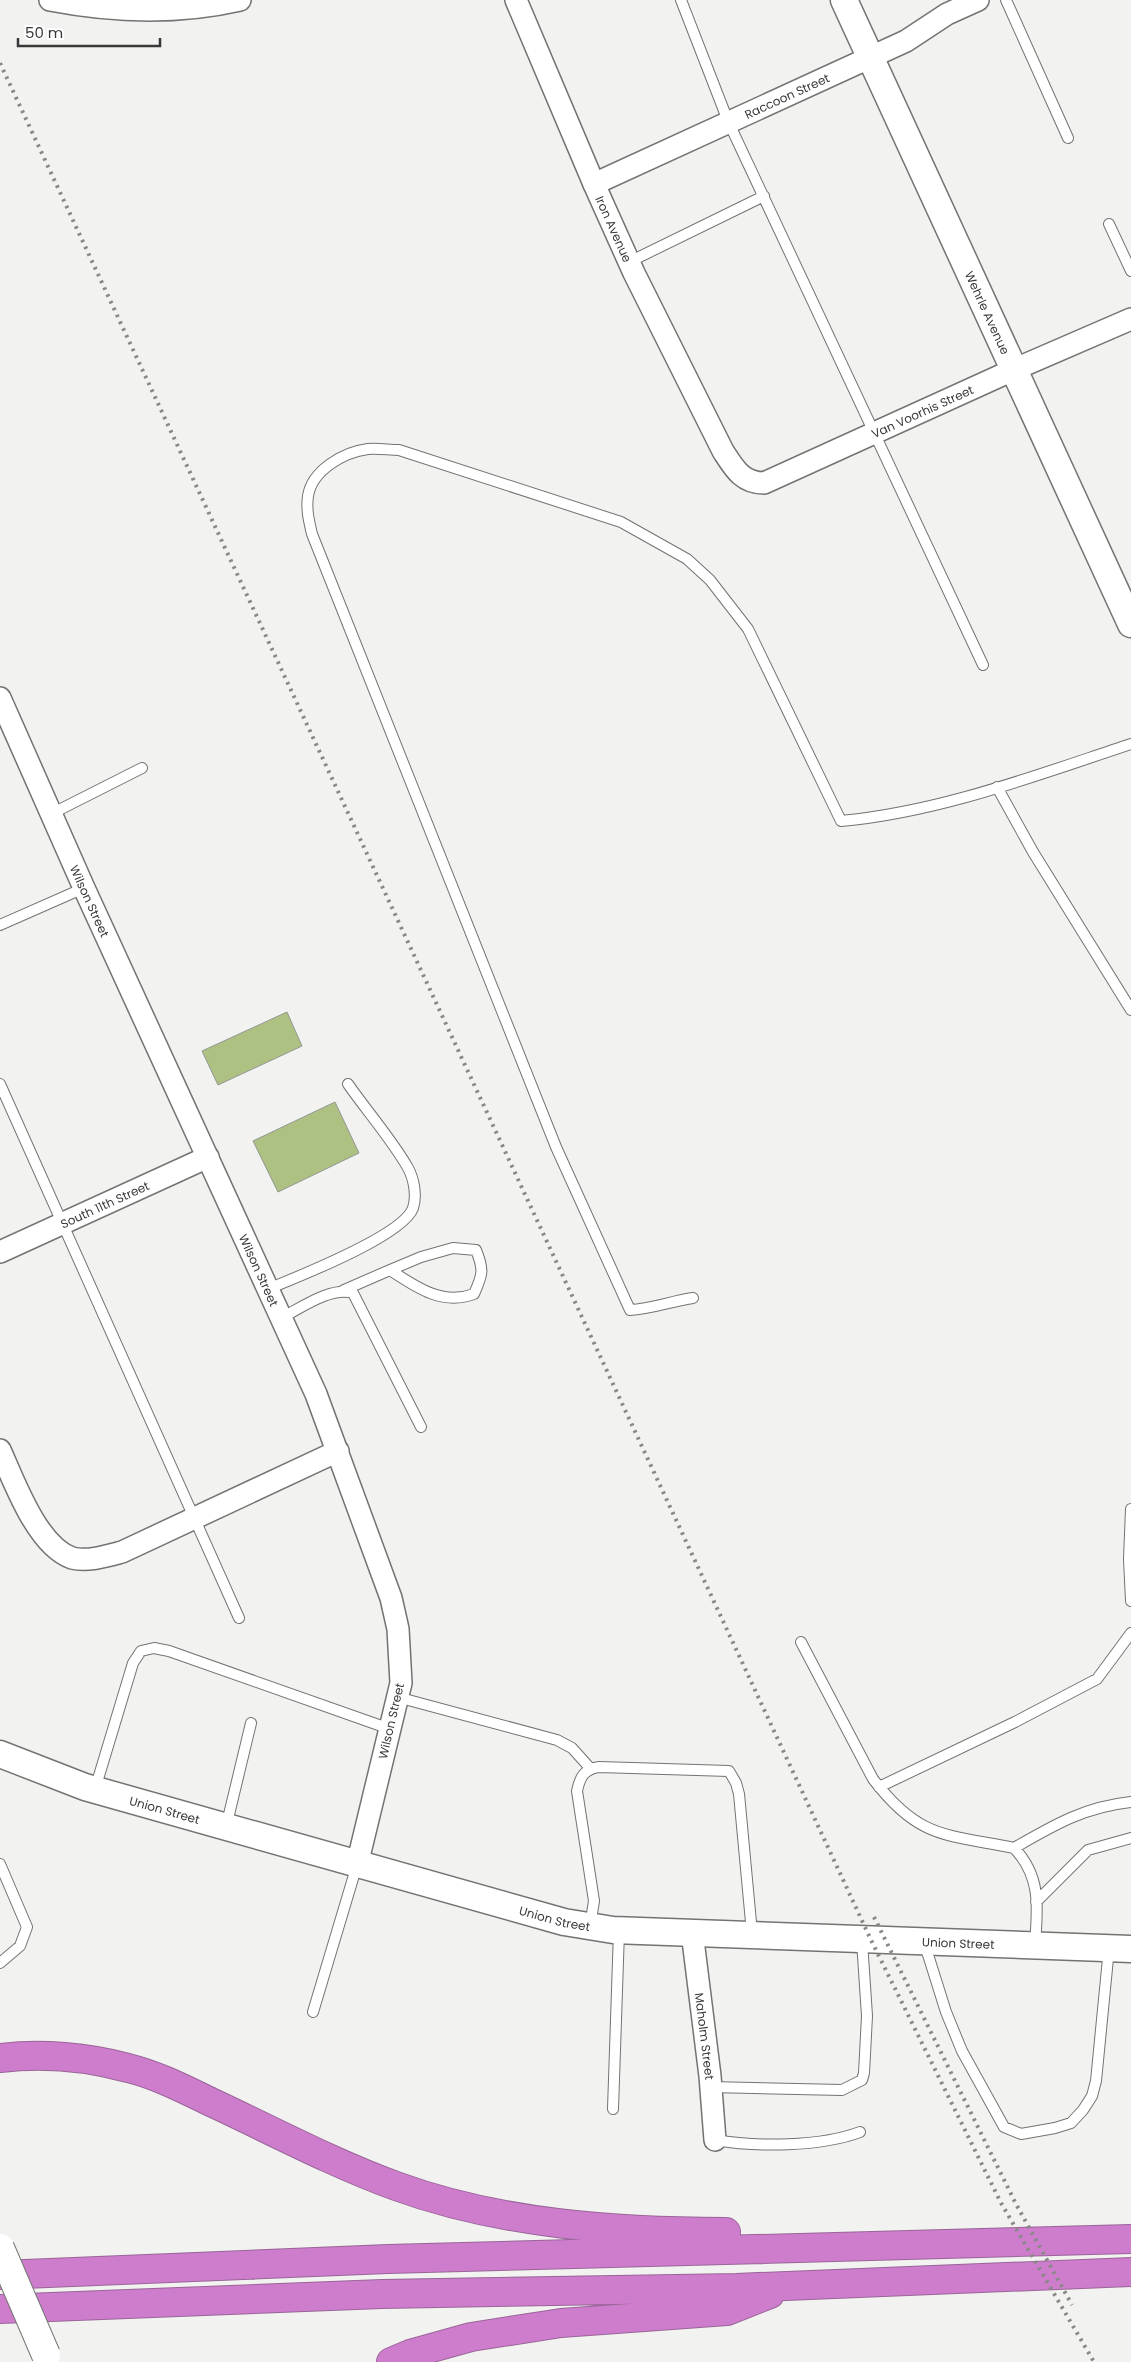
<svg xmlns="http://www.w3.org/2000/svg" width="1131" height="2362" font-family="Poppins,sans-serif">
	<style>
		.building { fill: #adc282; stroke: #949593 }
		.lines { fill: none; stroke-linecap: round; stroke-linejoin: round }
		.service-casing { stroke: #737471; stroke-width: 12 }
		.minor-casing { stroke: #737471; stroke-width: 24 }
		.tertiary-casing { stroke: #737471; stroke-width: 29 }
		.motorway-casing { stroke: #996598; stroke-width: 30 }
		.service { stroke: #fff; stroke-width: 10 }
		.minor { stroke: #fff; stroke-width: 21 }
		.tertiary { stroke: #fff; stroke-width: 26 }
		.motorway { stroke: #ce7dcd; stroke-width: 28 }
		.rail { stroke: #888987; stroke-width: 4; stroke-dasharray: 2.5 5; stroke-linecap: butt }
		.secondary-bridge-casing { stroke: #737471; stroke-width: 30; stroke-linecap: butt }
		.secondary-bridge { stroke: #fff; stroke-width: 28 }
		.labels { text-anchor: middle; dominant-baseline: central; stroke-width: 4; stroke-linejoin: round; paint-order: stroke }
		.street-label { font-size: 12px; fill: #373837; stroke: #fff }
	</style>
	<rect width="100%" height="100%" fill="#f2f3f0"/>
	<path class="building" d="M 287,1012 L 302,1046 L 218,1085 L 202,1051 Z
		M 335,1102 L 359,1153 L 278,1192 L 253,1141 Z"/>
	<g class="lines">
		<g class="service-casing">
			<path id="service" d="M 681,0 L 728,121 L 983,665
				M 1006,0 L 1068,138
				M 1109,224 L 1131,271
				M 629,262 L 764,196
				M 997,787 L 1033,852 L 1131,1010
				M 51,814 L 142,768
				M 0,925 L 84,888
				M 0,1084 L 239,1618
				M 453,1248 L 476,1250 C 484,1270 483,1274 474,1294 C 442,1306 416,1287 390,1270 L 421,1257 Z
				M 268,1289 C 297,1277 403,1236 413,1208 C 417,1196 414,1179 408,1168 C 393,1141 366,1110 348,1084
				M 344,1290 L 390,1270
				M 693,1298 C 672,1301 651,1309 630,1310 L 556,1147 L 312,534 C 309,521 306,510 308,496 C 312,470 344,452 368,449 C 378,448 389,450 399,450 L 621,522 L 687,559 L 710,580 L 748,629 L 841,821 C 940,812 1037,775 1131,744
				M 281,1318 C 301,1308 331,1286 353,1293 L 421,1427
				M 1131,1509 L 1129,1559 L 1131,1601
				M 801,1642 L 873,1779 C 919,1839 945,1834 1014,1848 C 1054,1825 1084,1807 1131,1802
				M 397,1697 L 557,1740 L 572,1748 L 590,1768
				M 879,1787 L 1015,1722 L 1097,1679 L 1131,1633
				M 95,1789 L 133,1663 L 141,1651 L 154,1648 L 169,1651 L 390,1729
				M 226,1827 L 251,1723
				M 1014,1848 C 1041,1876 1038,1907 1035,1944
				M 0,1864 L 27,1927 L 20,1946 L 0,1963
				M 1036,1902 L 1088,1850 L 1131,1838
				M 590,1926 L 594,1901 L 577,1791 C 580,1777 584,1769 599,1767 L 729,1771 L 736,1783 L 739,1794 L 752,1933
				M 924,1942 L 946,2012 L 962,2051 L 1004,2127 L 1021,2134 L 1055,2128 L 1071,2123 L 1083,2110 L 1092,2096 L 1096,2081 L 1109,1948
				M 313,2012 L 357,1865
				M 710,2087 L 842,2090 L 862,2080 L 864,2073 L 867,2016 L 862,1941
				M 613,2109 L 619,1931
				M 715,2140 C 757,2147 820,2147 860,2132"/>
		</g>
		<g class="minor-casing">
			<g id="minor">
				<path d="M 50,0 C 112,12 179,14 240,0"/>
				<path id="s1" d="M 516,0 L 594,184 L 634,273 L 723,451 C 734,468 742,483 764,483 L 1013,370 L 1131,319"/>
				<path id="s2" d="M 594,184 L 906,41 L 947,14 L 978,0"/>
				<path id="s3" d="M 0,698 L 84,888 L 316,1394 L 391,1598 L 398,1629 L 401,1683 L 357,1865"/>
				<path id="s4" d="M 0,1252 L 208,1157"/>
				<path d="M 0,1450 C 14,1481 37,1546 72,1558 C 87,1562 107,1556 122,1552 L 338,1451"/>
				<path id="s5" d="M 692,1932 L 710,2076 L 715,2140"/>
			</g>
		</g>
		<g class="tertiary-casing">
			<g id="tertiary">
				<path id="s6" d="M 844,0 L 1131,624"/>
				<path id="s7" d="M 0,1754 L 85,1787 L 564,1922 L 613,1930 L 1131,1949"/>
			</g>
		</g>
		<g class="motorway-casing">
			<path id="motorway" d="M 0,2058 C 42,2053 88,2057 128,2068 C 157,2075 186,2090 213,2103 C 273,2131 333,2163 396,2186 C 500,2224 617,2232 726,2232
				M 0,2275 L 388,2259 L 1131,2239
				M 0,2309 L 382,2294 L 736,2288 L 1131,2272
				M 391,2362 L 410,2354 L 471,2337 L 561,2323 L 727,2311 L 770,2294"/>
		</g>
		<use href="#service" class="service"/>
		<use href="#minor" class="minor"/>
		<use href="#tertiary" class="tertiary"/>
		<use href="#motorway" class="motorway"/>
		<path class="rail" d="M 0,63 L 871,1940 L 1001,2203 L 1094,2362
			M 874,1917 L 1016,2204 L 1072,2305"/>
		<g class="secondary-bridge-casing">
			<path id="secondary-bridge" d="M 0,2248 L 46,2355"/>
		</g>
		<use href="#secondary-bridge" class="secondary-bridge"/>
	</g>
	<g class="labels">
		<g class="street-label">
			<text stroke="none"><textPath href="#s2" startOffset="212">Raccoon Street</textPath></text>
			<text stroke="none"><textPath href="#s1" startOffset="249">Iron Avenue</textPath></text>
			<text stroke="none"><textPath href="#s6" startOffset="344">Wehrle Avenue</textPath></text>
			<text stroke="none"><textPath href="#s1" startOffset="725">Van Voorhis Street</textPath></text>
			<text stroke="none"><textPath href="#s3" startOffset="222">Wilson Street</textPath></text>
			<text stroke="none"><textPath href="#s4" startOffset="115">South 11th Street</textPath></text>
			<text stroke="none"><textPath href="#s3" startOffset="628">Wilson Street</textPath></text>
			<text transform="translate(391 1721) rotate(-77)">Wilson Street</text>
			<text stroke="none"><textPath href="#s7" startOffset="174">Union Street</textPath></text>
			<text stroke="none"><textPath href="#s7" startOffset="579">Union Street</textPath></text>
			<text stroke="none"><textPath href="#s7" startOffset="984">Union Street</textPath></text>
			<text stroke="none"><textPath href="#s5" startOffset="105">Maholm Street</textPath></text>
		</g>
	</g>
	<path d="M18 38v8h142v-8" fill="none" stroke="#373837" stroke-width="2.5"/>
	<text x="25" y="38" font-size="15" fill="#373837" stroke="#ffffff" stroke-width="4" paint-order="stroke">50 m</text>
</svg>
